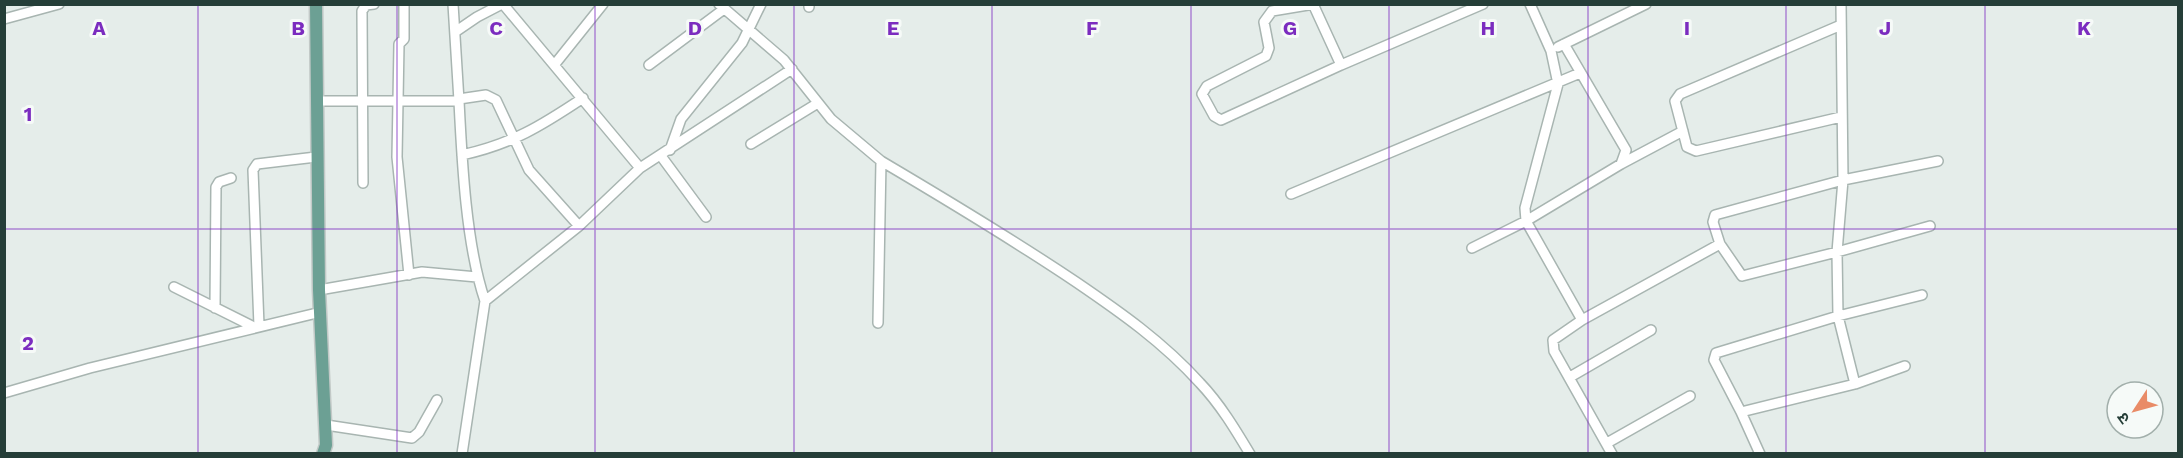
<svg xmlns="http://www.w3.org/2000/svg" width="2183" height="458" font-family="'Work Sans','Noto Sans Devanagari',sans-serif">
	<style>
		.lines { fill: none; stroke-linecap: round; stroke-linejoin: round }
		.minor-casing { stroke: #a8b5b1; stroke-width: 12 }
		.major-casing { stroke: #c2c9c7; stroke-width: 15 }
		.minor { stroke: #fff; stroke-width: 9 }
		.major { stroke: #6ca094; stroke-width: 12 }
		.grid { fill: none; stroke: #7b2cbf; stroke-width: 1.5; stroke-opacity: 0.55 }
		.grid-label { font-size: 20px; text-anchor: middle; font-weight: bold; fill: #7b2cbf; stroke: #f6faf8; stroke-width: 6; stroke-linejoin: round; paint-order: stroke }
	</style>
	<rect width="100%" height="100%" fill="#e5edea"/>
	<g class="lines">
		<g class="minor-casing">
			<path id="minor" d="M 404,4 L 404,39 L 399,44 L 397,157 L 409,275
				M 453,4 L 459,101
				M 503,4 L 640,168
				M 719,4 L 784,60 L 831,119 L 881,161 L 878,323
				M 1313,4 L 1341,65 L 1483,4
				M 1314,4 L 1272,11 L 1264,22 L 1269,48 L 1266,56 L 1207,86 L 1202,94 L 1214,116 L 1221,120 L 1341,65
				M 1530,4 L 1551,51 L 1558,84 L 1525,208 L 1526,221 L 1582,320 L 1553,340 L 1554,351 L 1612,454
				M 1841,4 L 1843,180 L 1938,161
				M 809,7 L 809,4
				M 4,19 L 59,4
				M 1841,25 L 1680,94 L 1675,101 L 1687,147 L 1696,151 L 1841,117
				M 455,32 L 477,17 L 502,4
				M 1558,47 L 1646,4
				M 555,64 L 603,4
				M 649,65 L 724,9
				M 459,99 L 486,95 L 496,100 L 529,170 L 579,226
				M 317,101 L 459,101 C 462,162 466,245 485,301 L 462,454
				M 751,144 L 818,103
				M 670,150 L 681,119 L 742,43 L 761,4
				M 462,155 C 512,144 541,126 583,98
				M 661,156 L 706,217
				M 881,161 C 947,200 1012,239 1076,282 C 1120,312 1163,342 1200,383 C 1220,404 1235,429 1250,454
				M 1621,164 L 1683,131
				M 363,183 L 362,11 L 366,5 L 374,4
				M 1291,194 L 1580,73
				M 1720,244 L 1713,222 L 1715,215 L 1843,180 L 1837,252 L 1930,226
				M 1472,248 L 1526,221 L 1621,164 L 1626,150 L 1564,44
				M 174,287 L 254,327
				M 319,290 L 422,272 L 477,277
				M 485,301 L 579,226 L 640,168 L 792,69
				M 215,308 L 216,187 L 219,182 L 231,178
				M 1582,320 L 1720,244 L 1742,276 L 1837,252 L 1838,316 L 1855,384
				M 259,326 L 253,170 L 257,164 L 316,157
				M 1570,377 L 1651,330
				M 4,393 L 90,368 L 321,312
				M 1741,412 L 1714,360 L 1716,353 L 1838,316 L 1922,295
				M 326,425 L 412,438 L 419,432 L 437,400
				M 1607,443 L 1690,396
				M 1760,454 L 1741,412 L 1855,384 L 1905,366"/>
		</g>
		<g class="major-casing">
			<path id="major" d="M 316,4 L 319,290 L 326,445 L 323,454"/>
		</g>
		<use href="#minor" class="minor"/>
		<use href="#major" class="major"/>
	</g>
	<path class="grid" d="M 198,4 L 198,454M 397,4 L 397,454M 595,4 L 595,454M 794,4 L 794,454M 992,4 L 992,454M 1191,4 L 1191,454M 1389,4 L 1389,454M 1588,4 L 1588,454M 1786,4 L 1786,454M 1985,4 L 1985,454M 4,229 L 2178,229"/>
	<g class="grid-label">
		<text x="99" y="35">A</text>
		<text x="298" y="35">B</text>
		<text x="496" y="35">C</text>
		<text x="695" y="35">D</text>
		<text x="893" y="35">E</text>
		<text x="1092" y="35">F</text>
		<text x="1290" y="35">G</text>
		<text x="1488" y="35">H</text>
		<text x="1687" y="35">I</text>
		<text x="1885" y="35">J</text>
		<text x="2084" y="35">K</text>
		<text x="28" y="121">1</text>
		<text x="28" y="350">2</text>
	</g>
	<rect width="2183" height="458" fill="none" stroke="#253e38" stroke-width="12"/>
	<g transform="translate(2135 410) rotate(234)"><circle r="28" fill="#f6faf8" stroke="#a2afab" stroke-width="1.5"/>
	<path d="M0-4.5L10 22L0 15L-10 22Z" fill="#e98b67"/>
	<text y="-9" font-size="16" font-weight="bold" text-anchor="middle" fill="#253e38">उ</text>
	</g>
</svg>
